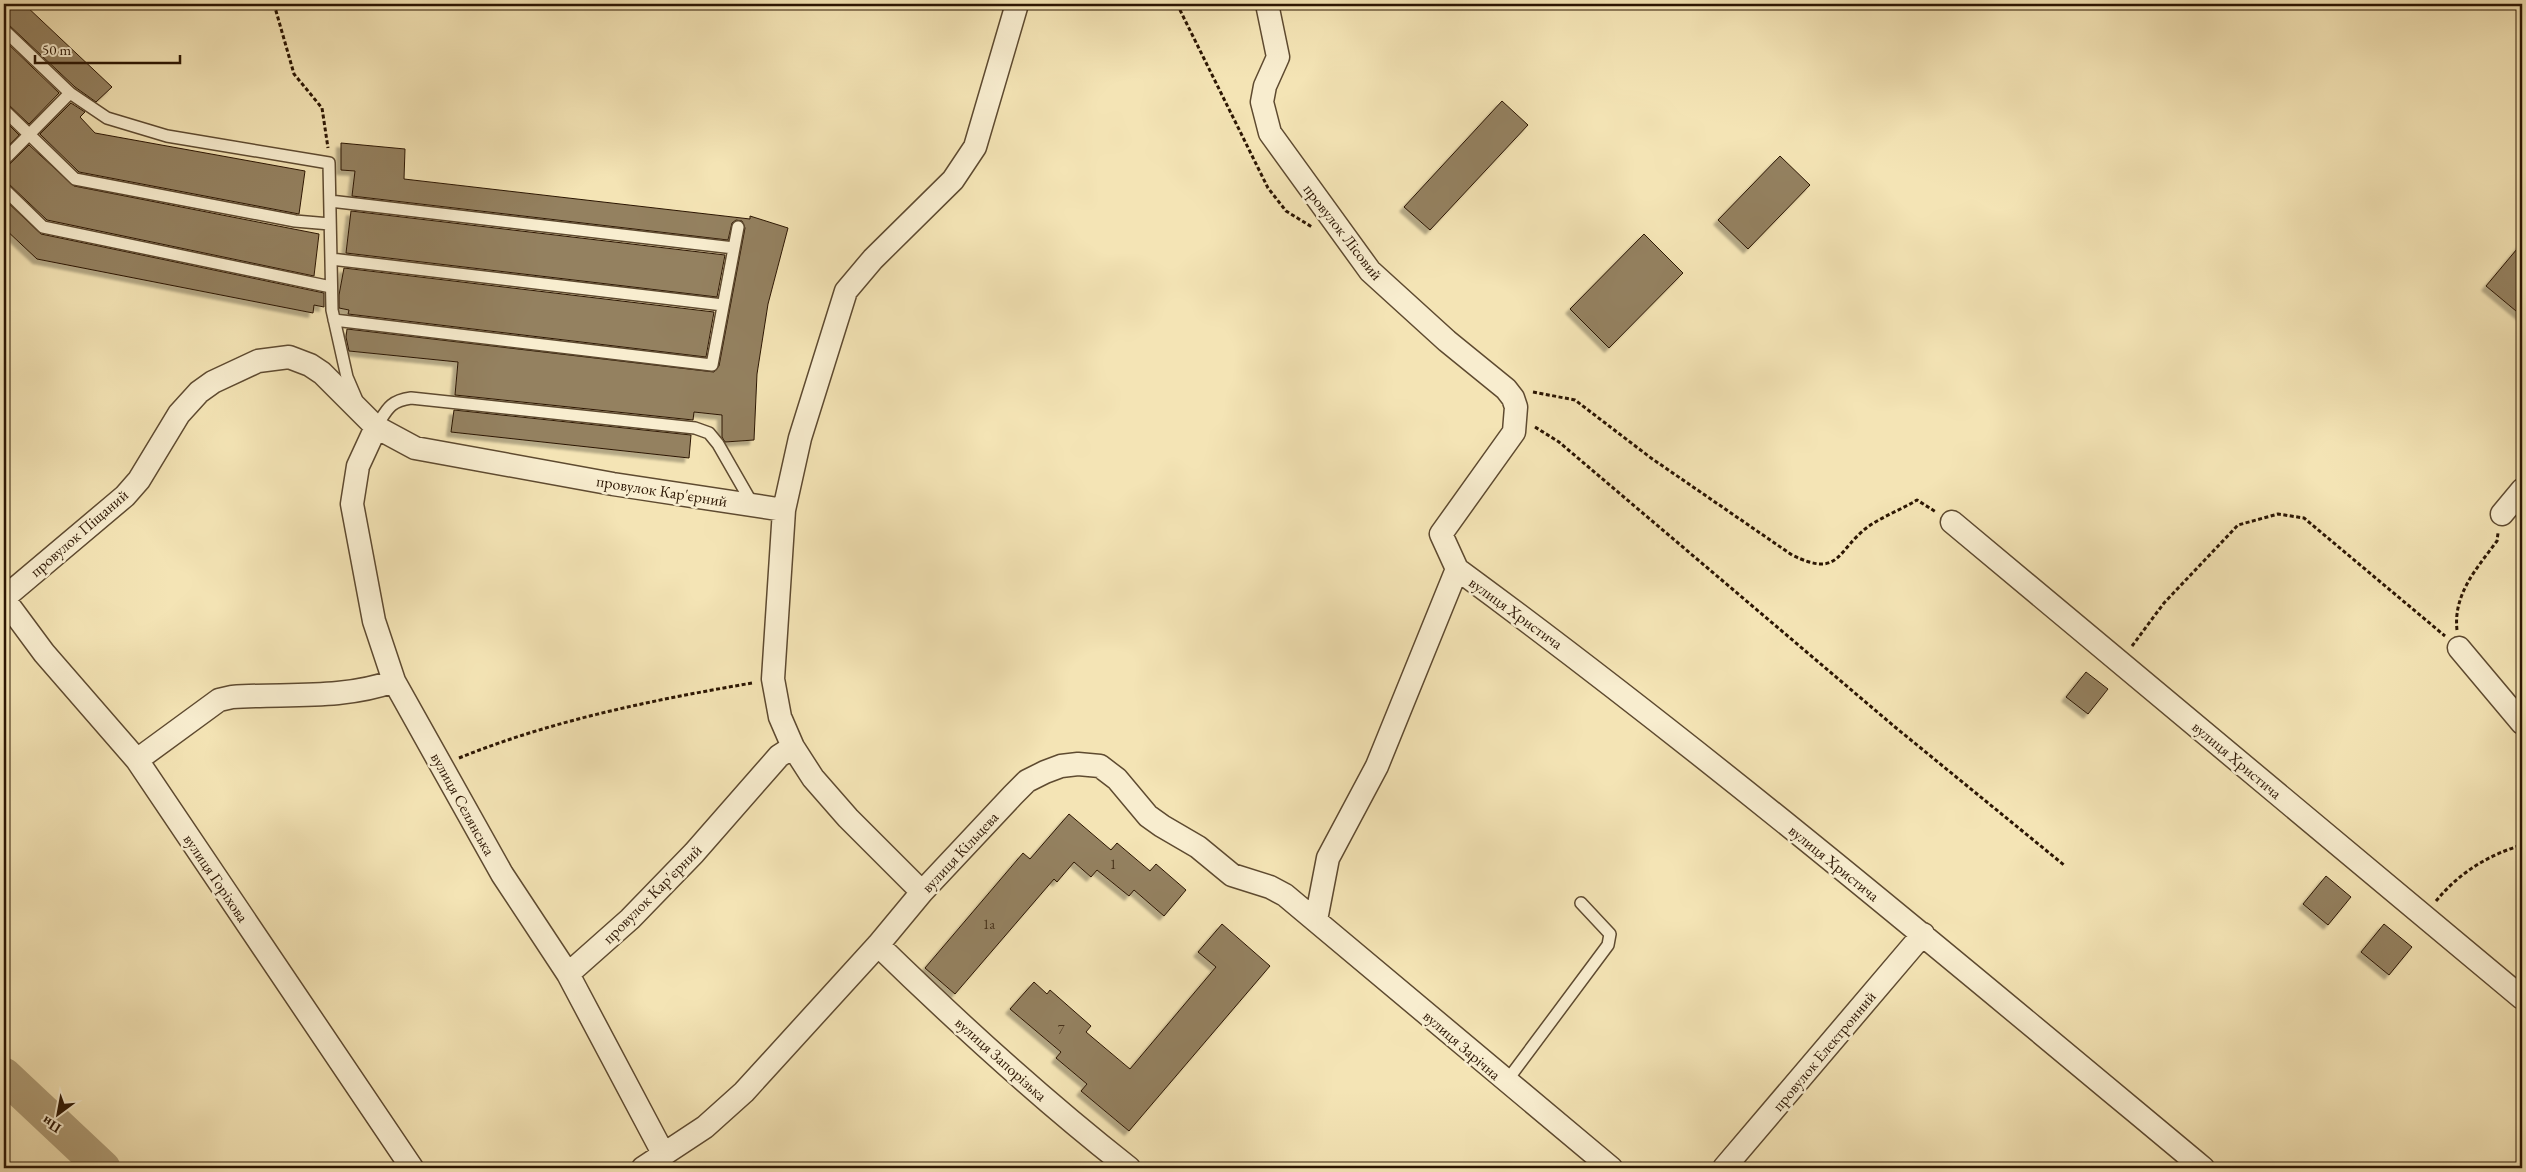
<svg xmlns="http://www.w3.org/2000/svg" width="2526" height="1172" font-family="'EB Garamond',serif">
	<style>
		.lines { fill: none; stroke-linecap: round; stroke-linejoin: round }
		.river { stroke: #b09e78; stroke-width: 35 }
		.building { fill: #948160; stroke: #2c1603; filter: url(#shadow) }
		.lane-casing { stroke: #5e4a30; stroke-width: 14 }
		.street-casing { stroke: #5e4a30; stroke-width: 25 }
		.path { stroke: #2c1603; stroke-width: 3; stroke-dasharray: 4 2.5; stroke-linecap: butt }
		.lane { stroke: #f8edcf; stroke-width: 11 }
		.street { stroke: #f8edcf; stroke-width: 22 }
		.labels { text-anchor: middle; dominant-baseline: central; stroke-width: 5; stroke-linejoin: round; paint-order: stroke }
		.number-label { font-size: 14px; fill: #46311a }
		.street-label { font-size: 16px; fill: #2c1603; stroke: #f8edcf }
	</style>
	<defs>
		<filter id="shadow"><feDropShadow dx="-4.5" dy="4.5" stdDeviation="1" flood-color="#0004"/></filter>
	</defs>
	<rect width="100%" height="100%" fill="#f4e4b5"/>
	<filter id="stains"><feTurbulence type="fractalNoise" baseFrequency=".004" numOctaves="4"/><feColorMatrix values="0 0 0 0 .2 0 0 0 0 .09 0 0 0 0 .02 0 0 0 .5 -.17"/></filter>
	<radialGradient id="worn" r=".72"><stop offset=".6" stop-color="#630" stop-opacity="0"/><stop offset="1" stop-color="#630" stop-opacity=".3"/></radialGradient>
	<g class="lines">
		<path class="river" d="M 4,1075 L 103,1168"/>
	</g>
	<path class="building" d="M 4,4 L 24,4 L 112,87 L 96,102 L 75,87 L 9,25 L 4,23 Z
		M 4,40 L 59,93 L 29,124 L 9,105 L 4,103 Z
		M 1502,101 L 1528,125 L 1430,230 L 1404,207 Z
		M 71,103 L 85,112 L 80,117 L 95,133 L 305,171 L 299,214 L 79,172 L 40,134 Z
		M 4,120 L 19,135 L 4,150 Z
		M 341,143 L 405,149 L 404,179 L 750,219 L 750,216 L 788,228 L 768,304 L 757,374 L 754,440 L 725,442 L 722,437 L 722,415 L 694,412 L 693,420 L 455,395 L 458,362 L 349,351 L 346,337 L 347,329 L 714,372 L 719,366 L 745,228 L 742,221 L 736,220 L 732,223 L 728,240 L 352,196 L 355,171 L 341,170 Z
		M 29,145 L 74,186 L 319,234 L 314,276 L 47,220 L 9,184 L 4,182 L 4,167 L 9,165 Z
		M 1780,156 L 1810,185 L 1748,249 L 1718,220 Z
		M 4,199 L 41,234 L 324,293 L 324,307 L 314,305 L 313,313 L 37,259 L 4,228 Z
		M 351,211 L 725,255 L 717,297 L 346,253 Z
		M 1644,234 L 1683,273 L 1609,348 L 1570,309 Z
		M 2522,243 L 2522,316 L 2486,286 Z
		M 344,268 L 714,312 L 706,357 L 348,314 L 349,310 L 339,308 L 339,295 Z
		M 454,410 L 691,435 L 689,458 L 451,432 Z
		M 2086,672 L 2108,689 L 2088,714 L 2066,697 Z
		M 1069,814 L 1111,850 L 1117,843 L 1150,871 L 1156,864 L 1186,890 L 1164,916 L 1134,890 L 1129,896 L 1097,870 L 1091,877 L 1074,862 L 1057,882 L 1054,879 L 955,994 L 925,968 L 1023,853 L 1030,859 Z
		M 2326,876 L 2351,897 L 2328,925 L 2303,904 Z
		M 1222,924 L 1270,966 L 1129,1131 L 1081,1091 L 1087,1084 L 1056,1058 L 1061,1052 L 1010,1009 L 1034,982 L 1047,994 L 1050,990 L 1091,1026 L 1086,1032 L 1130,1069 L 1216,967 L 1198,952 Z
		M 2384,924 L 2412,947 L 2389,975 L 2361,952 Z"/>
	<g class="lines">
		<g class="lane-casing">
			<path id="lane" d="M 4,30 L 70,93 L 107,118 L 167,136 L 329,163 L 332,310 L 347,377 L 356,398
				M 4,110 L 75,179 L 295,221 L 330,224
				M 4,160 L 70,93
				M 4,189 L 43,227 L 331,287
				M 330,201 L 734,248
				M 331,259 L 723,305
				M 334,320 L 712,365 L 738,227
				M 376,427 C 387,410 389,401 411,398 L 695,428 L 709,433 L 718,444 L 753,505
				M 1506,1082 L 1608,945 L 1610,934 L 1581,903"/>
		</g>
		<g class="street-casing">
			<path id="street" d="M 1267,4 L 1278,57 L 1265,86 L 1262,102 L 1270,133 L 1370,271 L 1447,341 L 1506,389 L 1513,398 L 1516,407 L 1514,432 L 1441,534 L 1457,569 L 1377,766 L 1328,858 L 1316,920
				M 376,427 L 358,466 L 352,504 L 374,621 L 394,681 L 502,874 L 568,974 L 664,1155
				M 2502,514 L 2522,490
				M 1952,522 L 2522,998
				M 1457,569 C 1714,758 1958,964 2203,1168
				M 4,598 L 125,496 L 139,480 L 179,414 L 199,392 L 213,382 L 258,361 L 289,357 L 310,365 L 322,373 L 376,427 L 415,448 L 613,484 L 784,510
				M 4,599 L 44,653 L 137,760 L 412,1168
				M 2459,648 L 2522,723
				M 137,760 L 219,700 L 232,697 C 286,693 342,700 394,681
				M 922,892 L 848,818 L 813,778 L 793,747 L 780,717 L 773,679 L 784,510 L 800,438 L 846,291 L 873,259 L 953,180 L 975,147 L 1017,4
				M 878,945 C 958,1023 1041,1099 1129,1168
				M 568,974 L 630,919 L 694,853 L 779,756 L 793,747
				M 643,1168 L 705,1127 L 744,1092 L 878,945 L 922,892 L 1013,795 L 1027,781 L 1045,772 L 1061,766 L 1078,764 L 1100,766 L 1117,779 L 1148,816 L 1162,826 L 1198,847 L 1232,875 L 1270,887 L 1285,895 L 1611,1168
				M 1724,1168 L 1923,934"/>
		</g>
		<path class="path" d="M 274,4 L 294,74 L 322,108 L 328,148
			M 1177,4 L 1268,188 L 1286,211 L 1312,227
			M 1533,392 L 1575,400 L 1651,458 L 1792,555 C 1841,579 1836,550 1869,526 C 1884,516 1902,509 1917,500 L 1936,512
			M 1535,427 L 1559,442 L 1895,727 L 2064,865
			M 2457,630 C 2453,594 2477,568 2497,541 L 2498,533
			M 2132,646 L 2164,603 L 2238,525 L 2278,514 L 2304,518 L 2445,636
			M 459,758 C 553,720 653,700 752,683
			M 2436,901 C 2459,873 2488,855 2522,845"/>
		<use href="#lane" class="lane"/>
		<use href="#street" class="street"/>
	</g>
	<g class="labels">
		<g class="number-label">
			<text x="1113" y="864">1</text>
			<text x="989" y="924">1а</text>
			<text x="1061" y="1029">7</text>
		</g>
		<g class="street-label">
			<text transform="translate(1343 232) rotate(52)">провулок Лісовий</text>
			<text transform="translate(662 491) rotate(9)">провулок Кар'єрний</text>
			<text transform="translate(79 533) rotate(-41)">провулок Піщаний</text>
			<text transform="translate(1516 613) rotate(36)">вулиця Христича</text>
			<text transform="translate(2237 760) rotate(40)">вулиця Христича</text>
			<text transform="translate(463 804) rotate(61)">вулиця Селянська</text>
			<text transform="translate(960 852) rotate(-47)">вулиця Кільцева</text>
			<text transform="translate(1834 863) rotate(39)">вулиця Христича</text>
			<text transform="translate(216 878) rotate(56)">вулиця Горіхова</text>
			<text transform="translate(652 894) rotate(-45)">провулок Кар'єрний</text>
			<text transform="translate(1462 1045) rotate(41)">вулиця Зарічна</text>
			<text transform="translate(1824 1051) rotate(-50)">провулок Електронний</text>
			<text transform="translate(1001 1059) rotate(42)">вулиця Запорізька</text>
		</g>
	</g>
	<rect width="2526" height="1172" fill="none" stroke="#f4e4b5" stroke-width="20"/>
	<rect x="5" y="5" width="2516" height="1162" fill="none" stroke="#2c1603" stroke-width="2.5"/>
	<rect x="10" y="10" width="2506" height="1152" fill="none" stroke="#2c1603"/>
	<g transform="translate(58 1114) rotate(212)" stroke="#f8edcf" stroke-width="4" paint-order="stroke">
	<path d="M0-4L9 19L0 12L-9 19Z" fill="#2c1603"/>
	<text y="-8" font-size="14" font-weight="bold" text-anchor="middle" fill="#2c1603">Пн</text>
	</g>
	<path d="M35 55v8h145v-8" fill="none" stroke="#2c1603" stroke-width="2.5"/>
	<text x="42" y="55" font-size="15" fill="#2c1603" stroke="#f8edcf" stroke-width="4" paint-order="stroke">50 m</text>
	<rect width="100%" height="100%" filter="url(#stains)"/>
	<rect width="100%" height="100%" fill="url(#worn)"/>
</svg>
